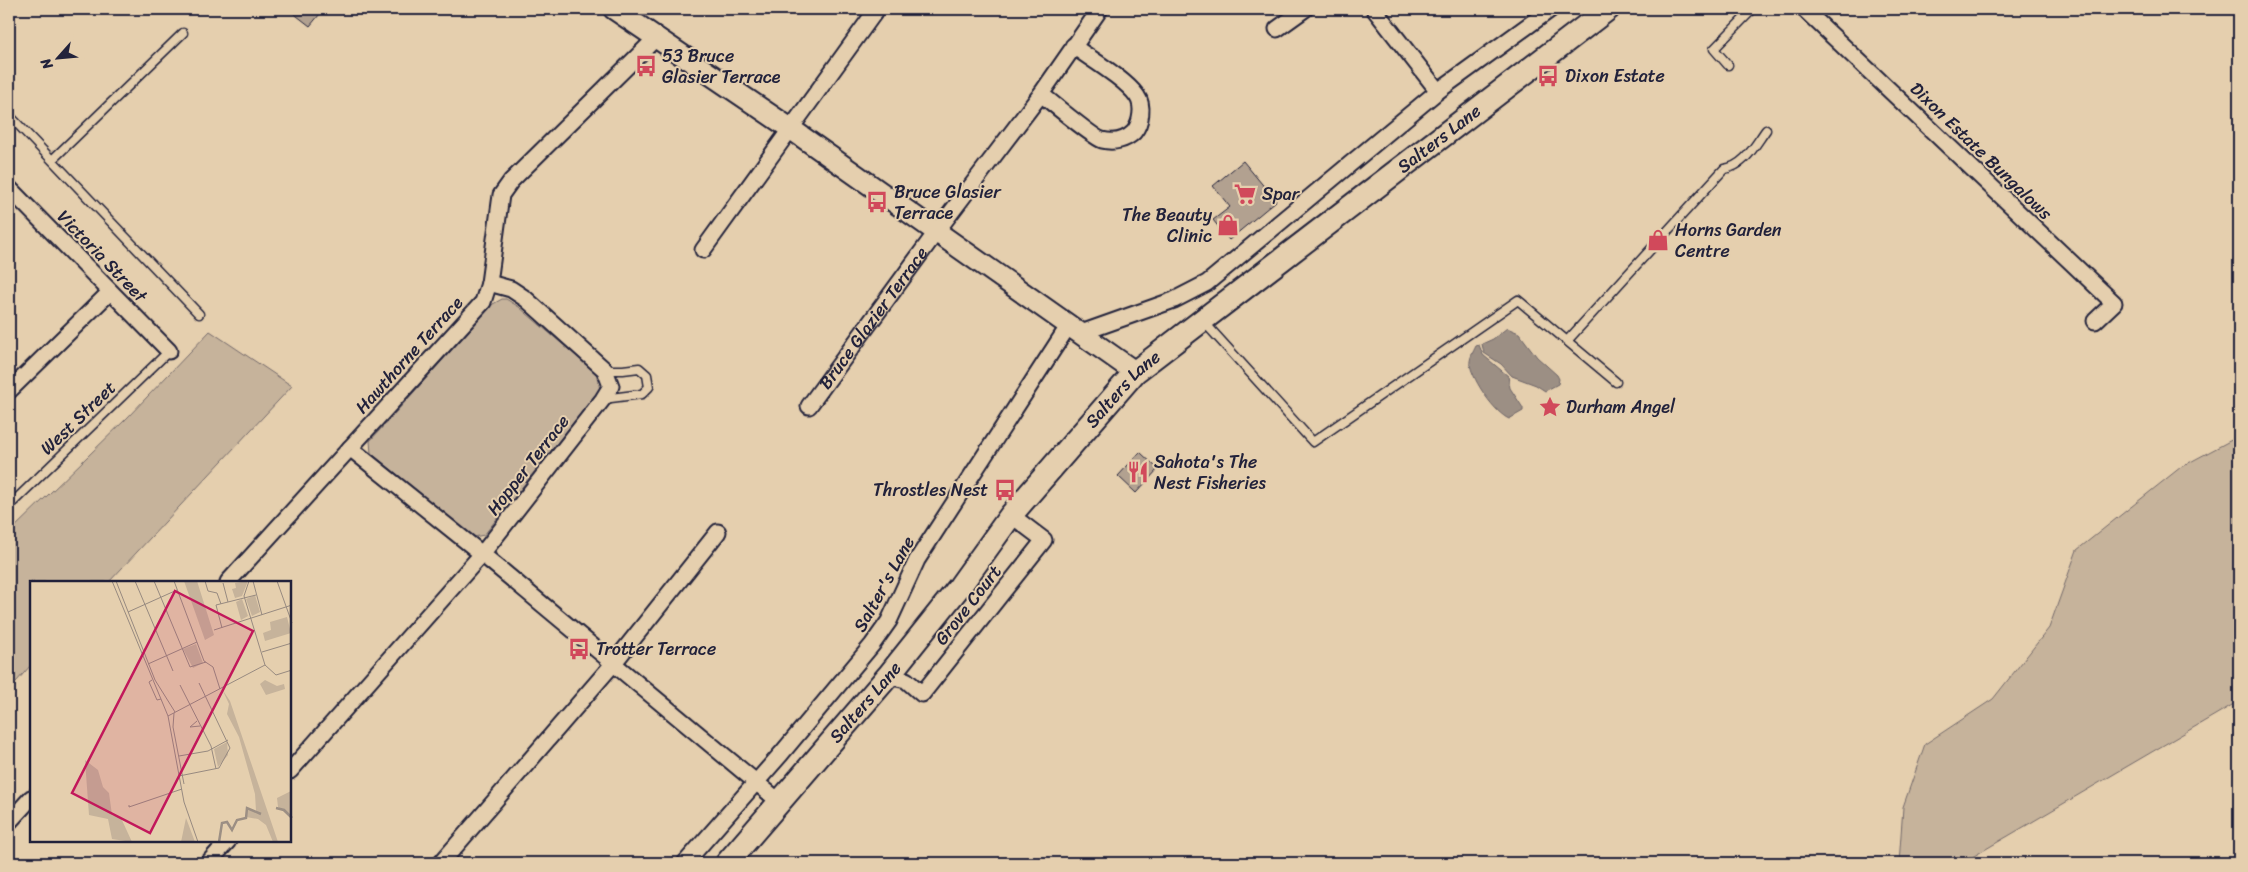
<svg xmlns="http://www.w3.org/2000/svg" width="2248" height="872" font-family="Sriracha,sans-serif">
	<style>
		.green { fill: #c6b39b; stroke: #746a6b }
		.water { fill: #9c8f84; stroke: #6b6367 }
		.building { fill: #b2a190; stroke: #22223b }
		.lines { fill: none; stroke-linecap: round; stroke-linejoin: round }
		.service-casing { stroke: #22223b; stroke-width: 11 }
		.minor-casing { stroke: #22223b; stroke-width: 19 }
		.tertiary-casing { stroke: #22223b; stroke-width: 24 }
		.secondary-casing { stroke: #22223b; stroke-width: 26 }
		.service { stroke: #e5cfae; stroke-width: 8 }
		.minor { stroke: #e5cfae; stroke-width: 15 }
		.tertiary { stroke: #e5cfae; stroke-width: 20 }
		.secondary { stroke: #e5cfae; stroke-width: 22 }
		.labels { text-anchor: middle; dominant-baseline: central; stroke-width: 4; stroke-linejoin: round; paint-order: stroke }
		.poi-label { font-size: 18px; fill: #22223b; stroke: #e5cfae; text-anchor: start }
		.street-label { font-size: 18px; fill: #22223b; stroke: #e5cfae }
		.inset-river { fill: none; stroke: #9c8f84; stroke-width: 2.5 }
		.inset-road { fill: none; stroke: #978a80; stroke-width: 1 }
		.view { fill: #c2185b; fill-opacity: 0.15; stroke: #c2185b; stroke-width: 2.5 }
		.inset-edge { fill: none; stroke: #22223b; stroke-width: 2.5 }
	</style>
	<rect width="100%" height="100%" fill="#e5cfae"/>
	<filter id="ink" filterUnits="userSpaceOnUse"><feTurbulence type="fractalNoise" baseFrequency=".02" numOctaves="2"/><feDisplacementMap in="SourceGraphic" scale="10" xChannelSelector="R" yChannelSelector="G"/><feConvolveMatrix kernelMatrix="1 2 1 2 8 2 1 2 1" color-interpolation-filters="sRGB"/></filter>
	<g filter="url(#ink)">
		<path class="green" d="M 502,299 L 506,299 L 519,307 L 596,373 L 600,389 L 484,535 L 474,537 L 371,453 L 370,441 L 493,304 Z
			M 210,331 L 292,386 L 109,582 L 31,582 L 31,665 L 9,690 L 9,533 L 127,418 Z
			M 2239,436 L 2239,701 L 1962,863 L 1899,863 L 1903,807 L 1925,744 L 1993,699 L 2049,628 L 2077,550 L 2181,467 Z"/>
		<path class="water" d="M 1507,328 L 1519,333 L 1537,357 L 1557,375 L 1559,379 L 1558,384 L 1545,391 L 1536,385 L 1512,376 L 1501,364 L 1484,353 L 1482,344 L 1493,339 Z
			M 1479,345 L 1483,355 L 1508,376 L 1510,388 L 1523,408 L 1523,411 L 1509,419 C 1494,412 1474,382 1470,365 C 1469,359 1473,352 1476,346 Z"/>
		<path class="building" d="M 288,9 L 324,9 L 310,26 Z
			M 1243,161 L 1276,201 L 1229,240 L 1213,220 L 1230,207 L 1213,186 Z
			M 1140,452 L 1158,469 L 1136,493 L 1118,476 Z"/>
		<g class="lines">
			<g class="service-casing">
				<path id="service" d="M 1728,65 L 1714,49 L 1753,9
					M 9,115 L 199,314
					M 52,160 L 183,33
					M 1204,322 L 1313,442 L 1518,300 L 1616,382
					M 1567,341 L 1724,169 C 1745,166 1755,145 1766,130
					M 603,399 L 642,394 L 649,387 L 647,375 L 639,368 L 623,370 L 605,370
					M 9,506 L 169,351"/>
			</g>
			<g class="minor-casing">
				<g id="minor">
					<path d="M 1374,9 L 1438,91"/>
					<path d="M 1804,9 L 2114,303 L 2095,321"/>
					<path d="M 1277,29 L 1305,9"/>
					<path d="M 1041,94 C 1051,102 1094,138 1102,140 C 1114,143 1126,140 1134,132 C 1141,123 1144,106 1137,96 C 1125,79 1091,59 1073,46"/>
					<path d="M 9,188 L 169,351"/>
					<path d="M 703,250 L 877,9"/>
					<path d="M 1081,333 L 1174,300 L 1207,283 L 1438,91 L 1551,9"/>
					<path d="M 9,391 L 110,292"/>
					<path id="s1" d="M 809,406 L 937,231 L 1041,94 L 1100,9"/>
					<path d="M 350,448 L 482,554 L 781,803"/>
					<path d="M 228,582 L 483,302 L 489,283 L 501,195 L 511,181 L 657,37"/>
					<path d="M 888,676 L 906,680 L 922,694 L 1044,540 L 1011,515"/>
					<path d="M 290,771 L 482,554 L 603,399 L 611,386 L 605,370 L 526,299 L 511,289 L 489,283"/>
					<path d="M 9,822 L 31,798"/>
					<path d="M 208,863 L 228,841"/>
					<path d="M 441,863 L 613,664 L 718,532"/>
					<path d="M 685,863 L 781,754 L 872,645 L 889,621 L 917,560 L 1069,325"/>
				</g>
			</g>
			<g class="tertiary-casing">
				<path id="tertiary" d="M 614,9 L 791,129 L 1135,372"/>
			</g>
			<g class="secondary-casing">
				<g id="secondary">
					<path id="s2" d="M 727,863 L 888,676 L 960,586 L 1011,515 L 1135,372 L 1608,9"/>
				</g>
			</g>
			<use href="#service" class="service"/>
			<use href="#minor" class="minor"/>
			<use href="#tertiary" class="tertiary"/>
			<use href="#secondary" class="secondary"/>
		</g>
	</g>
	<defs>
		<g id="bus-bare" transform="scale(1.725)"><path d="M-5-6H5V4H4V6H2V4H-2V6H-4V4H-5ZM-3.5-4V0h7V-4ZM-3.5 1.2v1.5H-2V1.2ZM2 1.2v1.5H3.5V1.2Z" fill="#d1495b" stroke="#e5cfae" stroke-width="2.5" paint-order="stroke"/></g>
		<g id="supermarket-bare" transform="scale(1.725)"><path d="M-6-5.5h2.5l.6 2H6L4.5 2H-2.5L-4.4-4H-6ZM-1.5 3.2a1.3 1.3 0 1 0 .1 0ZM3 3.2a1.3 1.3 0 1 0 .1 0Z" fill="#d1495b" stroke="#e5cfae" stroke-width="2.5" paint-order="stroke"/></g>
		<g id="shop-bare" transform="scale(1.725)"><path d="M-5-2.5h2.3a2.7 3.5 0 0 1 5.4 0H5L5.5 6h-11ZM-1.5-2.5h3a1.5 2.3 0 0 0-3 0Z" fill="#d1495b" stroke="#e5cfae" stroke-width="2.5" paint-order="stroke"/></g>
		<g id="sight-bare" transform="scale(1.725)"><path d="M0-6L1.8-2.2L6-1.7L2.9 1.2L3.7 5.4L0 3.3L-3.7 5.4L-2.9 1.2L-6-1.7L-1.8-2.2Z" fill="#d1495b" stroke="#e5cfae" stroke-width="2.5" paint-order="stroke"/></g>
		<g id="restaurant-bare" transform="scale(1.725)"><path d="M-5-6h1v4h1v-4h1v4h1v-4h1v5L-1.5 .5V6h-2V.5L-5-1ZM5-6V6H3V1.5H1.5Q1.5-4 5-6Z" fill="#d1495b" stroke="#e5cfae" stroke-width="2.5" paint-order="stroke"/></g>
	</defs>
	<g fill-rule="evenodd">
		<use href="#bus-bare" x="646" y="66"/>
		<use href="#bus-bare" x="1548" y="76"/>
		<use href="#supermarket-bare" x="1245" y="194"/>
		<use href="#bus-bare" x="877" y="202"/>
		<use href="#shop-bare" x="1228" y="225"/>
		<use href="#shop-bare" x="1658" y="240"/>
		<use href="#sight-bare" x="1550" y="407"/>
		<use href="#restaurant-bare" x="1138" y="472"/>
		<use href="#bus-bare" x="1005" y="490"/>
		<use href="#bus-bare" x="579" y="649"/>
	</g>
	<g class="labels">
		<g class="poi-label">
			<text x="662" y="56">53 Bruce<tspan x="662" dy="21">Glasier Terrace</tspan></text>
			<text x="1565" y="76">Dixon Estate</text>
			<text x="894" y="192">Bruce Glasier<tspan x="894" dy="21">Terrace</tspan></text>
			<text x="1262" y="194">Spar</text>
			<text x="1212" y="215" text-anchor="end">The Beauty<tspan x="1212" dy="21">Clinic</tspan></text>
			<text x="1675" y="230">Horns Garden<tspan x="1675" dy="21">Centre</tspan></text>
			<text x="1566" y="407">Durham Angel</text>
			<text x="1154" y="462">Sahota's The<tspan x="1154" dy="21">Nest Fisheries</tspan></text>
			<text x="988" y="490" text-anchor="end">Throstles Nest</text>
			<text x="596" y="649">Trotter Terrace</text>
		</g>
		<g class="street-label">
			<text stroke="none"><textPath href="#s2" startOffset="1022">Salters Lane</textPath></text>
			<text transform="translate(1981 151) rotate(44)">Dixon Estate Bungalows</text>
			<text transform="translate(102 256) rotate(46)">Victoria Street</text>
			<text stroke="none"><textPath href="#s1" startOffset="109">Bruce Glazier Terrace</textPath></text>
			<text transform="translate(409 355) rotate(-48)">Hawthorne Terrace</text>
			<text stroke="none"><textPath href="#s2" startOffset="618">Salters Lane</textPath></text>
			<text transform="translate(78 418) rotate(-44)">West Street</text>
			<text transform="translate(528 465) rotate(-52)">Hopper Terrace</text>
			<text transform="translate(884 584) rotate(-61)">Salter's Lane</text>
			<text transform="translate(968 605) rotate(-52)">Grove Court</text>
			<text stroke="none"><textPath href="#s2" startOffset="212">Salters Lane</textPath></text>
		</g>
	</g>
	<g transform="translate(30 581)">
		<rect width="261" height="261" fill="#e5cfae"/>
		<path d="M 154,0 L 167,0 L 184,54 L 175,59 ZM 218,0 L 212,15 L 205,17 L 202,8 L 206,7 L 205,2 ZM 225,14 L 230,31 L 222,35 L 216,18 ZM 212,18 L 218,35 L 211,39 L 206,21 ZM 257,36 L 261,52 L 235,60 L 233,52 L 241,49 L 240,41 ZM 166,63 L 173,82 L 163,87 L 153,68 ZM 235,99 L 247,105 L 254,103 L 255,108 L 236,114 L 230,103 ZM 192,108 L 200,120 L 248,261 L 243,261 L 236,244 L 228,238 L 216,236 L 217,227 L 226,230 L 225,213 L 209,156 L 197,133 L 199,123 ZM 197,161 L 198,174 L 188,186 L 184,168 ZM 55,179 L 68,189 L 73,206 L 79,212 L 82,234 L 91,237 L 102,261 L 82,258 L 78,238 L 59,234 ZM 261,210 L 262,210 L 261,237 L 248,226 L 247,217 ZM 156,237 L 165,261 L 151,261 Z" fill="#c6b39b"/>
		<path class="inset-river" d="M 246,227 L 254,229 L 262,237M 189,261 L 192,242 L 197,241 L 202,249 L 207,239 L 216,237 L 217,227 L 231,233"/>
		<path class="inset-road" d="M 82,0 L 138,135 L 154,221 L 168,261M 86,0 L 125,99 L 145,131M 105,0 L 143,90M 124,0 L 160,86 L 176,81M 144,0 L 174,80 L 183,86 L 190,108M 175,0 L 178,10 L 187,12 L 191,23M 219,0 L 214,15 L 235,84M 223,0 L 232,34M 247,0 L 262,42M 193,2 L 198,21M 98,31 L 147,9M 192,47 L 186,24 L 226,14M 184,49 L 262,24M 232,71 L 262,62M 118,83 L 167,61M 235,84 L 246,94 L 262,89M 122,99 L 119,101 L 127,119 L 131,118M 150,104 L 181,165 L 186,188M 144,132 L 143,146 L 154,203M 138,135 L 235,84M 167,140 L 160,146 L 170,145M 149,175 L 178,170 L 198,159M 149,195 L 189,187 L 200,167 L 169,102M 99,224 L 99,226 L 152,208"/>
		<path class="view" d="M 145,10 L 223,50 L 120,252 L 42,212 Z"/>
		<rect width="261" height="261" class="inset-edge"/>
	</g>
	<rect width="2248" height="872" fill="none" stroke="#e5cfae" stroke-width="30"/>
	<rect x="15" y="15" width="2218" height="842" fill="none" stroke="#22223b" stroke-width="2" filter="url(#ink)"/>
	<g transform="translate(58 58) rotate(243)" stroke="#e5cfae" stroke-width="4" paint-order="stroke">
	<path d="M0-4L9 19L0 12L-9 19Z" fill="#22223b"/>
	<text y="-8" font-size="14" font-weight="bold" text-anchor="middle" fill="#22223b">N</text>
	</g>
</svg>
